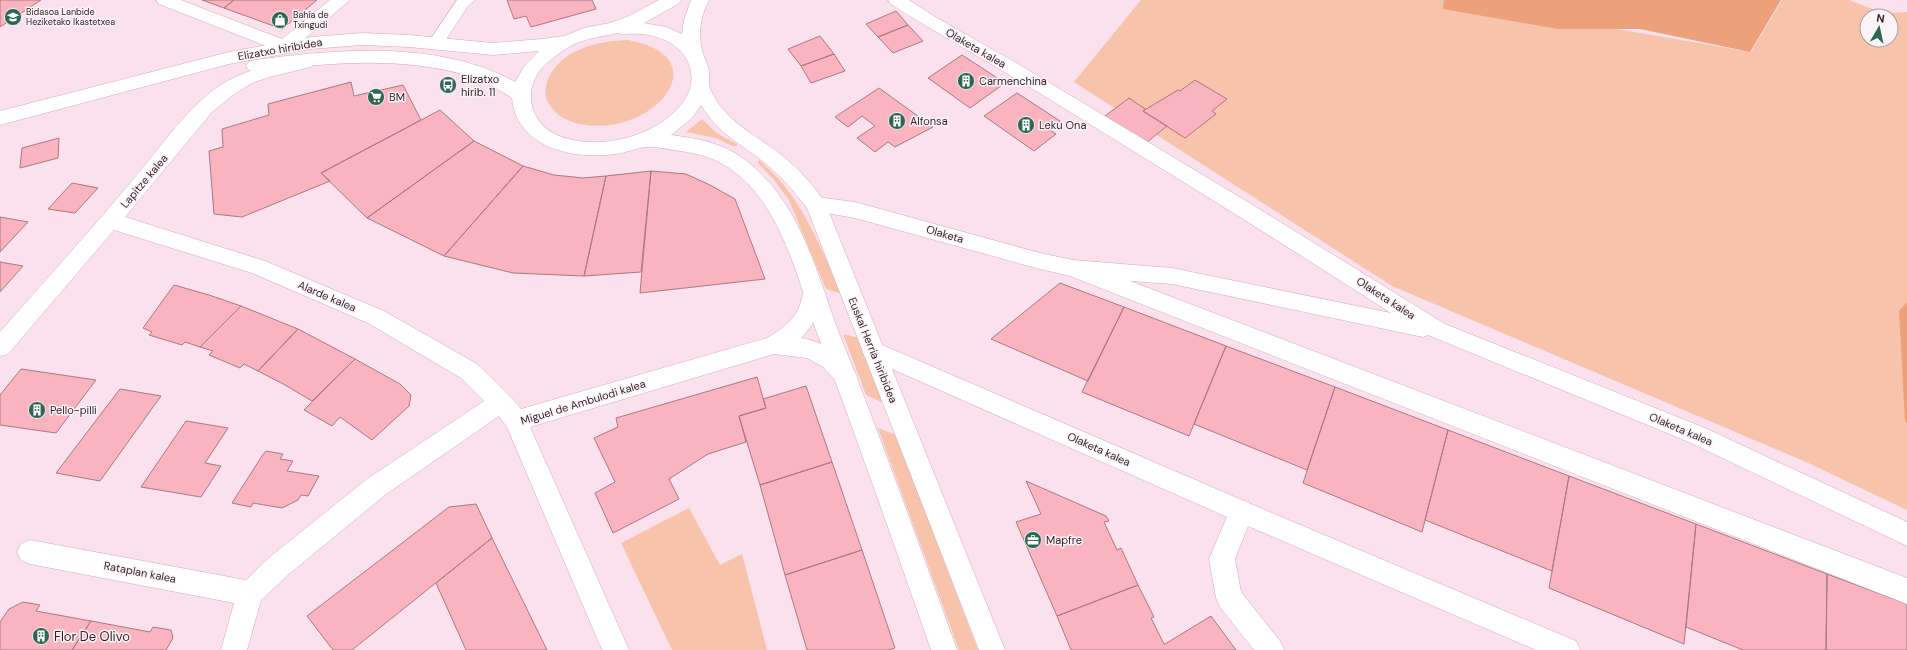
<svg xmlns="http://www.w3.org/2000/svg" width="1907" height="650" font-family="'DM Sans',sans-serif">
	<style>
		.green { fill: #f7c4ab; fill-rule: evenodd }
		.forest { fill: #eda17b }
		.building { fill: #fab4c0; stroke: #a87a82 }
		.lines { fill: none; stroke-linecap: round; stroke-linejoin: round }
		.lane-casing { stroke: #d4a9be; stroke-width: 1 }
		.street-casing { stroke: #d4a9be; stroke-width: 1 }
		.secondary-casing { stroke: #d4a9be; stroke-width: 1 }
		.lane { fill: #fff; fill-rule: evenodd }
		.street { fill: #fff; fill-rule: evenodd }
		.secondary { fill: #fff; fill-rule: evenodd }
		.labels { text-anchor: middle; dominant-baseline: central; stroke-width: 3; stroke-linejoin: round; paint-order: stroke }
		.far-poi-label { font-size: 9px; fill: #2f1f27; stroke: #fcf3f7; text-anchor: start }
		.street-label { font-size: 11px; fill: #2f1f27; stroke: #fcf3f7 }
		.poi-label { font-size: 11px; fill: #2f1f27; stroke: #fcf3f7; text-anchor: start }
		.near-poi-label { font-size: 13px; fill: #2f1f27; stroke: #fcf3f7; text-anchor: start }
	</style>
	<rect width="100%" height="100%" fill="#fbe0ed"/>
	<path class="green" d="M 1141,0 L 1475,0 L 1478,5 L 1751,52 L 1782,0 L 1849,0 L 1883,13 L 1907,12 L 1907,510 L 1806,462 L 1392,286 L 1074,82 ZM 1867,16 L 1891,16 L 1891,40 L 1867,40 Z
		M 628,40 C 722,57 652,139 580,124 C 566,121 553,114 547,100 C 544,92 546,84 549,77 C 564,48 599,41 628,40 Z
		M 702,119 L 718,134 L 737,144 L 737,146 L 732,146 L 716,138 L 686,132 Z
		M 759,160 C 801,194 820,247 842,294 L 826,289 L 789,200 L 774,180 L 758,163 Z
		M 843,334 L 859,338 L 885,404 L 866,395 Z
		M 878,428 L 896,435 L 978,650 L 959,650 Z
		M 689,508 L 720,565 L 742,554 L 767,650 L 672,650 L 621,543 Z"/>
	<path class="forest" d="M 1444,0 L 1781,0 L 1750,52 L 1640,29 L 1558,29 L 1443,9 Z
		M 1907,302 L 1907,423 L 1905,421 L 1899,311 Z"/>
	<path class="building" d="M 0,0 L 41,0 L 0,27 Z
		M 202,0 L 234,0 L 224,8 Z
		M 234,0 L 317,0 L 282,29 L 224,8 Z
		M 507,0 L 592,0 L 596,9 L 531,27 L 526,16 L 514,19 Z
		M 896,11 L 908,25 L 878,37 L 866,24 Z
		M 908,25 L 923,41 L 893,53 L 878,37 Z
		M 820,36 L 834,54 L 801,66 L 788,49 Z
		M 834,54 L 845,71 L 811,83 L 801,66 Z
		M 962,55 L 1005,83 L 970,108 L 928,78 Z
		M 1195,80 L 1227,99 L 1212,111 L 1216,114 L 1185,138 L 1143,111 L 1178,90 L 1180,91 Z
		M 351,82 L 354,96 L 403,85 L 421,120 L 321,173 L 330,181 L 242,217 L 214,214 L 209,151 L 223,147 L 222,129 L 269,115 L 268,104 Z
		M 879,88 L 933,127 L 895,147 L 888,142 L 875,152 L 857,138 L 875,126 L 862,116 L 848,127 L 835,117 Z
		M 1017,93 L 1060,121 L 1049,129 L 1056,134 L 1034,151 L 984,116 Z
		M 1129,98 L 1145,109 L 1143,111 L 1167,126 L 1146,143 L 1105,116 Z
		M 440,110 L 474,141 L 367,218 L 321,173 Z
		M 59,138 L 58,158 L 20,168 L 22,148 Z
		M 474,141 L 523,166 L 444,256 L 367,218 Z
		M 523,166 L 554,175 L 583,178 L 606,176 L 584,276 L 513,273 L 444,256 Z
		M 651,171 L 641,272 L 584,276 L 606,176 Z
		M 651,171 L 686,174 L 710,185 L 735,199 L 765,279 L 640,293 Z
		M 72,183 L 98,188 L 75,213 L 48,209 Z
		M 0,217 L 28,222 L 0,252 Z
		M 0,262 L 23,266 L 0,292 Z
		M 1060,283 L 1124,307 L 1088,381 L 991,339 Z
		M 174,285 L 209,295 L 241,306 L 200,347 L 185,342 L 182,345 L 149,335 L 152,332 L 143,328 Z
		M 241,306 L 298,329 L 258,371 L 244,364 L 240,368 L 209,355 L 213,351 L 200,347 Z
		M 1124,307 L 1226,346 L 1189,436 L 1082,392 Z
		M 298,329 L 355,359 L 312,401 L 285,385 L 258,371 Z
		M 1226,346 L 1335,387 L 1307,470 L 1194,424 Z
		M 355,359 L 400,384 L 411,395 L 409,406 L 372,440 L 340,417 L 332,426 L 304,410 Z
		M 21,369 L 96,380 L 56,433 L 0,425 L 0,395 Z
		M 757,377 L 766,408 L 739,416 L 746,442 L 708,454 L 669,479 L 679,499 L 613,533 L 595,493 L 615,482 L 594,438 L 618,427 L 616,418 Z
		M 806,386 L 832,462 L 760,485 L 739,416 L 766,408 L 763,399 Z
		M 1335,387 L 1448,430 L 1422,532 L 1303,483 Z
		M 120,389 L 161,396 L 100,481 L 56,473 Z
		M 186,421 L 228,428 L 205,463 L 221,466 L 201,497 L 141,487 Z
		M 1448,430 L 1569,476 L 1552,571 L 1425,520 Z
		M 266,451 L 283,454 L 280,459 L 293,461 L 287,471 L 319,476 L 308,496 L 301,495 L 298,500 L 282,508 L 253,503 L 251,507 L 232,503 L 262,456 Z
		M 832,462 L 862,550 L 785,575 L 760,485 Z
		M 1569,476 L 1696,524 L 1684,644 L 1549,588 Z
		M 1026,481 L 1106,516 L 1109,521 L 1104,522 L 1117,550 L 1121,548 L 1138,585 L 1057,616 L 1016,522 L 1041,514 Z
		M 476,504 L 492,538 L 352,650 L 333,650 L 307,616 L 449,507 Z
		M 1696,524 L 1827,574 L 1826,650 L 1743,650 L 1686,627 Z
		M 492,538 L 547,650 L 466,650 L 436,583 Z
		M 862,550 L 895,648 L 888,650 L 807,650 L 785,575 Z
		M 1827,574 L 1907,604 L 1907,650 L 1826,650 Z
		M 1138,585 L 1154,617 L 1151,618 L 1164,644 L 1165,644 L 1211,616 L 1236,650 L 1071,650 L 1057,616 Z
		M 23,602 L 40,605 L 36,611 L 91,621 L 72,650 L 0,650 L 0,622 L 9,609 Z
		M 91,621 L 150,632 L 153,627 L 171,630 L 173,638 L 166,650 L 72,650 Z"/>
	<g class="lines">
		<g class="lane-casing">
			<path id="lane" d="M 457,0 L 475,0 L 468,6 L 441,47 L 436,48 L 431,47 L 428,43 Z"/>
		</g>
		<g class="street-casing">
			<path id="street" d="M 156,0 L 181,0 L 282,39 L 330,0 L 350,0 L 290,51 L 284,53 L 159,4 Z
				M 888,0 L 909,0 L 932,15 L 1025,68 L 1251,204 L 1445,324 L 1705,428 L 1907,522 L 1907,546 L 1689,442 L 1428,335 L 1423,337 L 1172,284 L 1130,281 L 1907,578 L 1907,604 L 1070,276 L 1040,269 L 855,218 L 809,210 L 806,205 L 809,200 L 816,197 L 855,202 L 1040,253 L 1073,260 L 1172,268 L 1391,313 C 1273,237 1153,163 1033,89 C 986,60 937,34 891,4 Z
				M 305,57 L 311,59 L 314,63 L 311,67 L 273,76 L 252,83 L 233,95 L 212,112 L 125,217 L 265,261 L 384,311 L 477,364 L 509,395 L 521,409 L 767,338 C 779,331 791,323 798,310 C 801,303 802,294 806,287 L 814,284 L 822,287 L 825,293 C 820,310 814,326 801,338 C 824,342 847,355 857,376 L 854,383 L 846,386 L 838,383 L 823,367 L 807,358 L 774,354 L 530,427 L 629,650 L 602,650 L 507,427 L 499,416 L 385,495 L 289,574 L 261,600 L 247,650 L 221,650 L 234,603 L 30,564 L 21,560 L 17,552 L 21,544 L 30,540 L 246,580 L 271,556 L 367,479 L 484,401 L 461,378 L 368,323 L 252,273 L 114,230 L 8,354 L 0,356 L 0,332 C 44,282 89,232 132,181 C 157,152 188,106 219,86 C 245,69 276,63 305,57 Z
				M 873,341 L 1279,516 L 1576,641 L 1580,650 L 1536,650 L 1248,526 L 1235,559 L 1241,592 L 1280,641 L 1284,650 L 1254,650 L 1220,607 L 1216,598 L 1209,559 L 1227,517 L 865,357 L 862,350 L 865,343 Z"/>
		</g>
		<g class="secondary-casing">
			<path id="secondary" d="M 659,0 L 681,0 L 678,4 L 644,23 L 666,27 L 682,34 L 684,20 L 691,0 L 709,0 C 700,17 697,37 704,56 C 705,59 707,63 708,67 C 710,73 708,82 710,88 C 722,118 750,132 775,150 C 794,164 814,184 826,205 L 1005,650 L 979,650 L 807,208 C 794,191 781,176 765,163 C 739,142 719,135 701,105 L 692,118 L 671,135 C 709,140 735,146 762,175 C 804,216 819,280 839,333 C 881,438 919,544 957,650 L 931,650 C 894,544 857,438 817,333 C 799,283 786,225 749,185 C 726,161 706,154 673,150 C 665,149 654,146 646,147 C 636,148 626,153 615,154 C 574,160 516,148 512,98 C 499,90 486,81 472,77 C 403,55 325,63 255,72 L 249,70 L 246,66 L 249,62 L 255,60 C 337,49 440,40 515,82 L 525,65 L 539,51 L 493,55 L 409,47 L 362,45 L 311,49 L 229,64 L 0,125 L 0,111 L 229,52 L 311,37 L 362,33 L 409,35 L 493,43 L 542,39 L 564,36 L 584,28 L 610,23 L 629,16 ZM 617,33 C 625,35 633,33 641,34 C 664,36 688,48 691,73 C 694,90 683,105 671,115 C 644,140 589,151 555,134 C 533,123 524,97 537,75 C 543,64 560,52 571,46 C 585,38 602,37 617,33 Z"/>
		</g>
		<use href="#lane" class="lane"/>
		<use href="#street" class="street"/>
		<use href="#secondary" class="secondary"/>
	</g>
	<defs>
		<g id="school-disc" transform="scale(0.9)"><circle r="9.5" fill="#2b6752" stroke="#fcf3f7"/><path d="M0-5L7-2L0 1L-7-2ZM-4 1L0 2.5L4 1V4Q0 6-4 4Z" fill="#fff"/></g>
		<g id="shop-disc" transform="scale(0.9)"><circle r="9.5" fill="#2b6752" stroke="#fcf3f7"/><path d="M-5-2.5h2.3a2.7 3.5 0 0 1 5.4 0H5L5.5 6h-11ZM-1.5-2.5h3a1.5 2.3 0 0 0-3 0Z" fill="#fff"/></g>
		<g id="building-disc" transform="scale(0.9)"><circle r="9.5" fill="#2b6752" stroke="#fcf3f7"/><path d="M-4-6H4V6H1V3H-1V6H-4ZM-2.5-4.3h1.7v1.8h-1.7ZM.8-4.3h1.7v1.8H.8ZM-2.5-1h1.7V.8h-1.7ZM.8-1h1.7V.8H.8Z" fill="#fff"/></g>
		<g id="bus-disc" transform="scale(0.9)"><circle r="9.5" fill="#2b6752" stroke="#fcf3f7"/><path d="M-5-6H5V4H4V6H2V4H-2V6H-4V4H-5ZM-3.5-4V0h7V-4ZM-3.5 1.2v1.5H-2V1.2ZM2 1.2v1.5H3.5V1.2Z" fill="#fff"/></g>
		<g id="supermarket-disc" transform="scale(0.9)"><circle r="9.5" fill="#2b6752" stroke="#fcf3f7"/><path d="M-6-5.5h2.5l.6 2H6L4.5 2H-2.5L-4.4-4H-6ZM-1.5 3.2a1.3 1.3 0 1 0 .1 0ZM3 3.2a1.3 1.3 0 1 0 .1 0Z" fill="#fff"/></g>
		<g id="office-disc" transform="scale(0.9)"><circle r="9.5" fill="#2b6752" stroke="#fcf3f7"/><path d="M-6-3h4V-5.5h4V-3h4V5H-6ZM-1-4.5V-3h2v-1.5ZM-6 0V1H6V0Z" fill="#fff"/></g>
	</defs>
	<g fill-rule="evenodd">
		<use href="#school-disc" x="13" y="17"/>
		<use href="#shop-disc" x="280" y="20"/>
		<use href="#building-disc" x="966" y="81"/>
		<use href="#bus-disc" x="448" y="85"/>
		<use href="#supermarket-disc" x="376" y="97"/>
		<use href="#building-disc" x="897" y="121"/>
		<use href="#building-disc" x="1026" y="125"/>
		<use href="#building-disc" x="37" y="410"/>
		<use href="#office-disc" x="1033" y="540"/>
		<use href="#building-disc" x="41" y="636"/>
	</g>
	<g class="labels">
		<g class="far-poi-label">
			<text x="26" y="12">Bidasoa Lanbide<tspan x="26" dy="10">Heziketako Ikastetxea</tspan></text>
			<text x="293" y="15">Bahía de<tspan x="293" dy="10">Txingudi</tspan></text>
		</g>
		<g class="street-label">
			<text transform="translate(976 48) rotate(30)">Olaketa kalea</text>
			<text transform="translate(280 49) rotate(-10)">Elizatxo hiribidea</text>
			<text transform="translate(144 181) rotate(-50)">Lapitze kalea</text>
			<text transform="translate(945 234) rotate(16)">Olaketa</text>
			<text transform="translate(327 296) rotate(23)">Alarde kalea</text>
			<text transform="translate(1386 298) rotate(33)">Olaketa kalea</text>
			<text transform="translate(873 350) rotate(68)">Euskal Herria hiribidea</text>
			<text transform="translate(583 402) rotate(-17)">Miguel de Ambulodi kalea</text>
			<text transform="translate(1681 429) rotate(23)">Olaketa kalea</text>
			<text transform="translate(1099 449) rotate(24)">Olaketa kalea</text>
			<text transform="translate(140 572) rotate(11)">Rataplan kalea</text>
		</g>
		<g class="poi-label">
			<text x="461" y="79">Elizatxo<tspan x="461" dy="13">hirib. 11</tspan></text>
			<text x="979" y="81">Carmenchina</text>
			<text x="389" y="97">BM</text>
			<text x="910" y="121">Alfonsa</text>
			<text x="1039" y="125">Leku Ona</text>
			<text x="50" y="410">Pello-pilli</text>
			<text x="1046" y="540">Mapfre</text>
		</g>
		<g class="near-poi-label">
			<text x="54" y="636">Flor De Olivo</text>
		</g>
	</g>
	<g transform="translate(1879 28) rotate(9)"><circle r="19" fill="#fcf3f7" stroke="#aa9ea4"/>
	<path d="M0-3L7 15L0 10L-7 15Z" fill="#2b6752"/>
	<text y="-6" font-size="11" font-weight="bold" text-anchor="middle" fill="#2f1f27">N</text>
	</g>
</svg>
